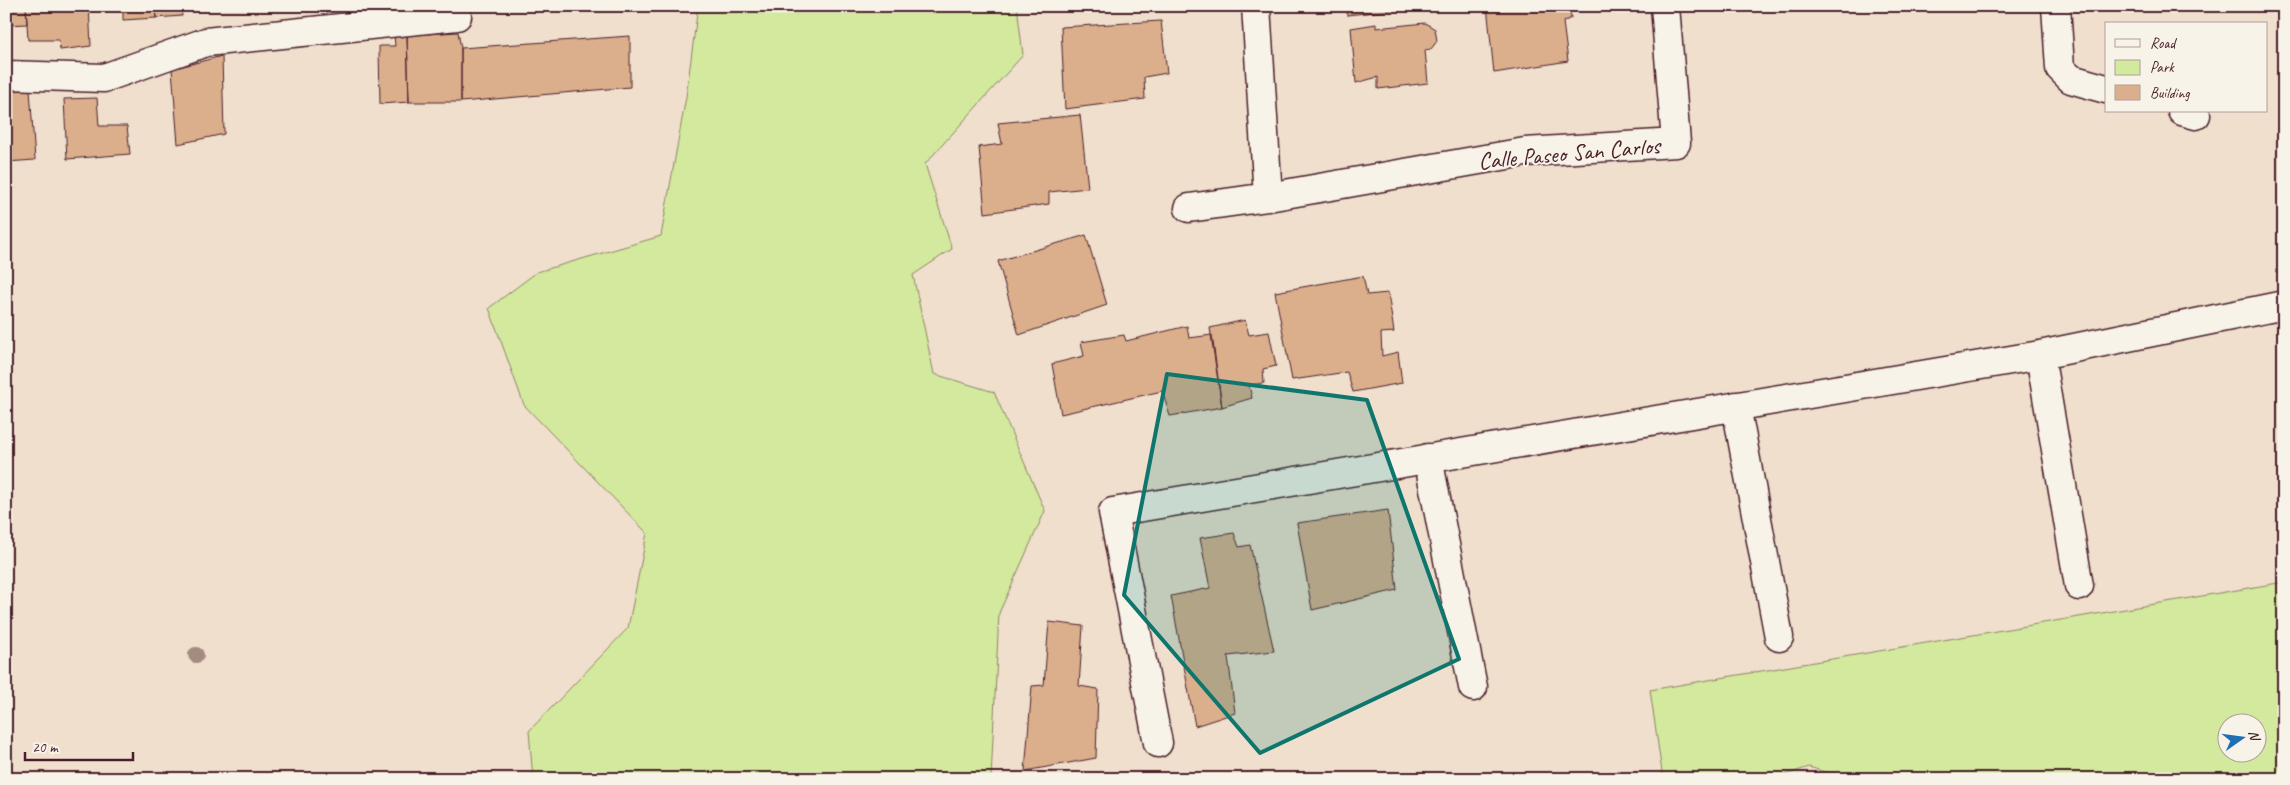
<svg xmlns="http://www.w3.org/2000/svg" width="2290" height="785" font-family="Caveat,sans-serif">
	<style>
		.green { fill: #d2e99e; stroke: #8e8464; fill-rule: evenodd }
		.building { fill: #dbaf8c; stroke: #4a1f2b }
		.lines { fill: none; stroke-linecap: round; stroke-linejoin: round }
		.minor-casing { stroke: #4a1f2b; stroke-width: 31 }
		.minor { stroke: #f7f3e8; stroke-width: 28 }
		.tree { fill: #a38b80 }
		.marked { fill: #0f766e; fill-opacity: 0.2; stroke: #0f766e; stroke-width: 4; stroke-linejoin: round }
		.labels { text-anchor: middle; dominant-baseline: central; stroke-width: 4; stroke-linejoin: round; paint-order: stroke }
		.street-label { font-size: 24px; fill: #4a1f2b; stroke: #f7f3e8 }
	</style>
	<rect width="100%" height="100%" fill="#efdfcc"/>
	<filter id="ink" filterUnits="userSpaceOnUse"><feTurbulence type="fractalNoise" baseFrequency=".02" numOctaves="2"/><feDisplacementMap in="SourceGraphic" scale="10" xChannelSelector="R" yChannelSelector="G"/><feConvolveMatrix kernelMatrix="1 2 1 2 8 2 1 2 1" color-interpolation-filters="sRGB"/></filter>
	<g filter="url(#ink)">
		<path class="green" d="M 698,6 L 1017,6 L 1023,55 L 925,164 L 952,249 L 913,275 L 934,374 L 994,392 L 1045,511 L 999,613 L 991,779 L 533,779 L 529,731 L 628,628 L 647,533 L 524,405 L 489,308 L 537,272 L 661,236 L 686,97 Z
			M 2284,582 L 2284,779 L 1847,779 L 1809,767 L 1773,779 L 1663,779 L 1650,690 ZM 2228,722 L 2258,722 L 2258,752 L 2228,752 Z"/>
		<path class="building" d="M 6,6 L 26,6 L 27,24 L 6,25 Z
			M 26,6 L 89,6 L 91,46 L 60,50 L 59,40 L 28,40 Z
			M 123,6 L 155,6 L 156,18 L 123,20 Z
			M 155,6 L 181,6 L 182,16 L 156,18 Z
			M 1347,6 L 1432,6 L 1347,15 Z
			M 1487,6 L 1570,6 L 1571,18 L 1563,22 L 1568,61 L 1494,73 Z
			M 1161,21 L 1167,73 L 1144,77 L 1145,99 L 1065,109 L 1061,27 Z
			M 1425,23 L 1435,29 L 1437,41 L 1431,49 L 1425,50 L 1428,83 L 1378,89 L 1378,77 L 1356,83 L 1351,28 L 1376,24 L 1376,28 Z
			M 458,32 L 461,48 L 461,102 L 409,102 L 407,35 Z
			M 394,34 L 407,35 L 409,102 L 380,104 L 379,46 L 395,46 Z
			M 630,36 L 630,87 L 461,102 L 461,48 Z
			M 222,56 L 224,134 L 178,144 L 172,69 Z
			M 30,90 L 35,160 L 6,162 L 6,91 Z
			M 97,98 L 99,126 L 127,126 L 130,154 L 67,159 L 64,99 Z
			M 1080,115 L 1088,188 L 1049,192 L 1049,204 L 985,213 L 979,147 L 1002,144 L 998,123 Z
			M 1086,235 L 1107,305 L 1019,335 L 998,261 Z
			M 1363,276 L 1367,295 L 1388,293 L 1394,332 L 1381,333 L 1382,356 L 1398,352 L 1402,383 L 1353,392 L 1347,372 L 1292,380 L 1275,292 Z
			M 1245,320 L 1249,335 L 1269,332 L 1276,366 L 1263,369 L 1264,383 L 1249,385 L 1252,398 L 1222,407 L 1210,328 Z
			M 1187,326 L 1189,338 L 1212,335 L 1222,407 L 1170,416 L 1162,391 L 1061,414 L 1052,364 L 1084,356 L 1081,342 L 1124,335 L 1126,341 Z
			M 1388,510 L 1397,590 L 1312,610 L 1297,523 Z
			M 1234,533 L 1239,547 L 1250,545 L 1274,651 L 1228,656 L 1235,713 L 1195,726 L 1171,596 L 1210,588 L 1200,538 Z
			M 1049,622 L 1083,626 L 1079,686 L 1098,689 L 1096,758 L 1025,771 L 1032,686 L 1044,685 Z"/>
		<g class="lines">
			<g class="minor-casing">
				<path id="minor" d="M 1256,6 L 1268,197
					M 2056,6 L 2060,68 L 2071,79 L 2106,89
					M 6,75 L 104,78 L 206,42 L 457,16
					M 2182,111 L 2196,115
					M 1189,208 L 1268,197 L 1525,152 L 1676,143 L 1665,6
					M 2040,355 L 2079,586
					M 1736,406 L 1779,637
					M 1428,458 L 1473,687
					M 1158,743 L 1113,512 L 2040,355 L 2284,305"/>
			</g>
			<use href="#minor" class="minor"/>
		</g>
		<circle class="tree" cx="196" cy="655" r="8"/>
	</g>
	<path class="marked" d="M 1167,374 L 1367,400 L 1459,659 L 1260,753 L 1124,595 Z"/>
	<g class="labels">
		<g class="street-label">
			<text transform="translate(1569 153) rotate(-5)">Calle Paseo San Carlos</text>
		</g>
	</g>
	<rect width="2290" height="785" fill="none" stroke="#f7f3e8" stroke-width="25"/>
	<rect x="12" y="12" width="2265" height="760" fill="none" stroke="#4a1f2b" stroke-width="2" filter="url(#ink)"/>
	<rect x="2105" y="22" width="162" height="90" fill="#f7f3e8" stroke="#b29e9c"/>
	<rect x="2115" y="39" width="25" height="8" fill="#f7f3e8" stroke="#b29e9c"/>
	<text x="2150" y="48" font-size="15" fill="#4a1f2b">Road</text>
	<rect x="2115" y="60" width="25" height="15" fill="#d2e99e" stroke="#b29e9c"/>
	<text x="2150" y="72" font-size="15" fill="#4a1f2b">Park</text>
	<rect x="2115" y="85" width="25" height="15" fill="#dbaf8c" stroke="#b29e9c"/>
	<text x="2150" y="98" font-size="15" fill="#4a1f2b">Building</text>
	<g transform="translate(2242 738) rotate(76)"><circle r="24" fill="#f7f3e8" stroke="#b29e9c"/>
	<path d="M0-4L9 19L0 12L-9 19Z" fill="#1f6fb2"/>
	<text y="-8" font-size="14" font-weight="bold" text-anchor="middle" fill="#4a1f2b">N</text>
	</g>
	<path d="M25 752v8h108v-8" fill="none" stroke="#4a1f2b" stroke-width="2.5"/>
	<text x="32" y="752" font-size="15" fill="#4a1f2b" stroke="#f7f3e8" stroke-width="4" paint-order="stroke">20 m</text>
</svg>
